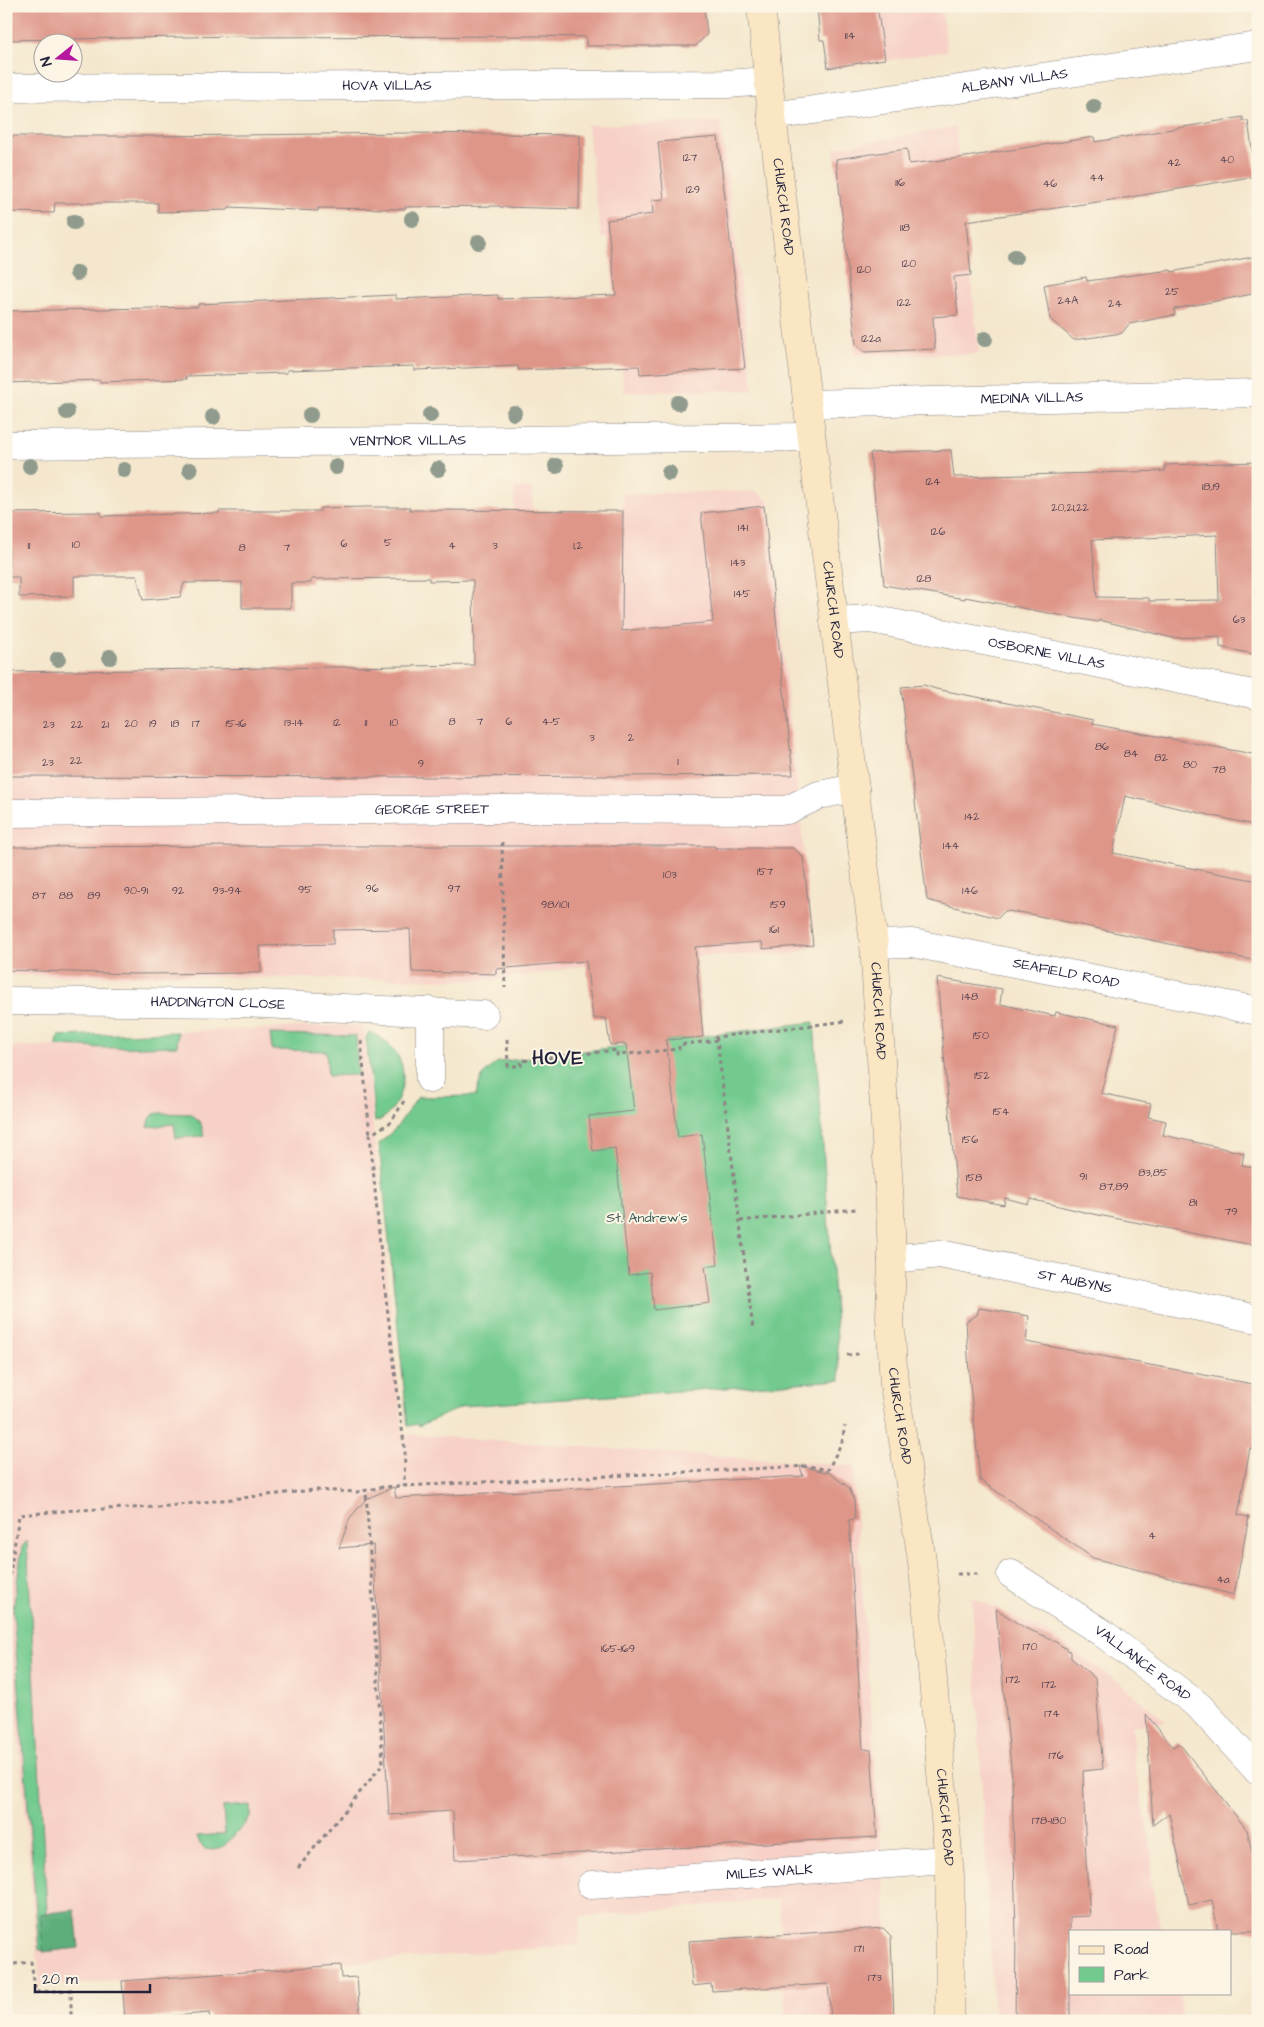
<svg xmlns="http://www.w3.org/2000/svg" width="1264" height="2027" font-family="'Architects Daughter',sans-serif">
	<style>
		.built { fill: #f7d1c7 }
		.green { fill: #72ca8f; stroke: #4a7665 }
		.forest { fill: #5dae7a; stroke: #40685a }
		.building { fill: #de9689; fill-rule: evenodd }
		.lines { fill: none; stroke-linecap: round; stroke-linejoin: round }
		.street-casing { stroke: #8b8484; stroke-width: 29 }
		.secondary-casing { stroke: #8b8484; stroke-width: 29 }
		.path { stroke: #8b8484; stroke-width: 3; stroke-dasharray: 4 4; stroke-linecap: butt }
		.street { stroke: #fff; stroke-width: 28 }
		.secondary { stroke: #fbe6c4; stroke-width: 28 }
		.tree { fill: #909b8d }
		.labels { text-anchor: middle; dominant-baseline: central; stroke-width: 4; stroke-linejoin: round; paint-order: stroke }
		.number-label { font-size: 11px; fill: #513f4e }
		.street-label { font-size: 14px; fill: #22223b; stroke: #fcf5e5 }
		.park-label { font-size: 14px; fill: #3e5d58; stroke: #fcf5e5 }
		.district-label { font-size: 19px; font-weight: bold; letter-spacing: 1px; fill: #22223b; stroke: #fcf5e5 }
	</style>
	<rect width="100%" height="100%" fill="#fcf5e5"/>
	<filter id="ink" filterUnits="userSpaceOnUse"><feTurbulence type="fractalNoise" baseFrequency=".02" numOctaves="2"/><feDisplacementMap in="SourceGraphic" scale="10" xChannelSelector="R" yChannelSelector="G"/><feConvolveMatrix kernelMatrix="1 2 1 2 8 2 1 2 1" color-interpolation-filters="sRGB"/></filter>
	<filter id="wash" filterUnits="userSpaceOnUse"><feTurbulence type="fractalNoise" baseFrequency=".0096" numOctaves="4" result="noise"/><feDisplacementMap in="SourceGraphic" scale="20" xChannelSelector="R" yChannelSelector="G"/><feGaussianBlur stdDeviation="1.12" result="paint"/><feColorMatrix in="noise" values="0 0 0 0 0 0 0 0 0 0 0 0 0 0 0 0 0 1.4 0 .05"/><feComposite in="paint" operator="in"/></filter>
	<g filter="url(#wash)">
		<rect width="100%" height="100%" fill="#f4e7cd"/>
		<path class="built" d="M 819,6 L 941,6 L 947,51 L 826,70 Z
			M 721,122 L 753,390 L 624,392 L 608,238 L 601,238 L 587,125 Z
			M 955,127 L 979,354 L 855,355 L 834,148 Z
			M 514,488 L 532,488 L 533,511 L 622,590 L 623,494 L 756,491 L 768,501 L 813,945 L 793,954 L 712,955 L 604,963 L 495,980 L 6,975 L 6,672 L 474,666 L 517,634 Z
			M 363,1025 L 403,1434 L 853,1466 L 894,2021 L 786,2021 L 779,1899 L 580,1917 L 579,1945 L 40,1987 L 6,1593 L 6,1047 L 57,1046 L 58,1036 Z
			M 972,1597 L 1047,1632 L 1123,1686 L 1166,1722 L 1132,1726 L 1135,1767 L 1153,1855 L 1150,1875 L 1161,1931 L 1070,1931 L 1070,1993 L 1181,1993 L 1180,2021 L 994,2021 Z"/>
		<path class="green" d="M 814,1022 L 840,1380 L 464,1406 L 419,1426 L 418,1424 L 408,1426 L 379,1144 L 396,1128 L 418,1097 L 476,1096 C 480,1078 483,1072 498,1062 Z
			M 178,1032 L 177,1046 L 105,1048 L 57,1046 L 58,1036 Z
			M 370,1032 C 398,1046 411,1068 398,1098 C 393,1110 387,1118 375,1122 L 366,1037 Z
			M 270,1034 L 356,1036 L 358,1075 L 328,1076 L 326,1051 L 272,1050 Z
			M 160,1113 L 192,1114 L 201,1124 L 204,1136 L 176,1138 L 174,1124 L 148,1127 L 150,1119 L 154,1114 Z
			M 27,1541 L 49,1949 L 39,1950 L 13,1611 L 22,1547 Z
			M 250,1805 L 250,1818 L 222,1848 L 213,1850 L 205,1849 L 200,1844 L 197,1836 L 225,1834 L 223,1807 Z"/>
		<path class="forest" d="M 75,1910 L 79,1948 L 43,1952 L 40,1914 Z"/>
		<g id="blocks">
			<path class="building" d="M 6,6 L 704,6 L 707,34 L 696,46 L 586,46 L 586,37 L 538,36 L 245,37 L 245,36 L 6,40 Z
				M 817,6 L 877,6 L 885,59 L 828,68 L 824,40 L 820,40 Z
				M 1243,117 L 1243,121 L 1248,121 L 1256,176 L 1125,198 L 966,221 L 971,275 L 954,277 L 958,315 L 933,317 L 935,349 L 865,352 L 856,345 L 836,159 L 907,149 L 909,164 L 959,158 L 1094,137 L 1095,142 Z
				M 406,133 L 580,135 L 579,209 L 500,207 L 500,206 L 405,207 L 405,209 L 318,208 L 318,211 L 229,207 L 228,210 L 158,212 L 158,203 L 55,203 L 54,213 L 6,212 L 6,136 L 158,136 Z
				M 718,137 L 745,368 L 640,374 L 639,366 L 518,370 L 518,366 L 414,370 L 414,366 L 287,370 L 287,373 L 186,376 L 187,379 L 100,382 L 100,380 L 6,383 L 6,311 L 198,307 L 198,304 L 396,295 L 396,299 L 498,295 L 498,299 L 616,295 L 607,220 L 653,214 L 652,200 L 664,199 L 658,142 Z
				M 1258,256 L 1258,293 L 1174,309 L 1175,315 L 1129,324 L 1122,333 L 1074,340 L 1050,319 L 1044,285 L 1086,277 L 1087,281 L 1171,270 L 1171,272 Z
				M 951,450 L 954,477 L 1165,471 L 1165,465 L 1256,462 L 1258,655 L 1220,647 L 1220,636 L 1173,638 L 1099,620 L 1099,622 L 1074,618 L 965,597 L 965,599 L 884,585 L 870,453 ZM 1217,535 L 1219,600 L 1149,601 L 1149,598 L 1097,597 L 1092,540 Z
				M 764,506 L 793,775 L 437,777 L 6,776 L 6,672 L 474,665 L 473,580 L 429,581 L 429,578 L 311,579 L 311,583 L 291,583 L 291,608 L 242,608 L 242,582 L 184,583 L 180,597 L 143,600 L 137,576 L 74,576 L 74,596 L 19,597 L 19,577 L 9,577 L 8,513 L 101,512 L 101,516 L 219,513 L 219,511 L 320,511 L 320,508 L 367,507 L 410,507 L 410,510 L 623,511 L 622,631 L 713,622 L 701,513 Z
				M 924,685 L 936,689 L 1093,720 L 1092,724 L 1258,755 L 1258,826 L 1125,796 L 1113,853 L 1258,881 L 1258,961 L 1179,946 L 1025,913 L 1005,911 L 998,918 L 927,900 L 901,687 Z
				M 261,846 L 715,846 L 715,848 L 793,848 L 803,857 L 813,945 L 763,949 L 762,942 L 695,947 L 703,1037 L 666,1040 L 678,1137 L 702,1134 L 718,1265 L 705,1267 L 710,1303 L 654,1310 L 650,1272 L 629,1275 L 615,1148 L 593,1151 L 589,1116 L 634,1111 L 626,1044 L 610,1045 L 606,1018 L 593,1018 L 586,961 L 496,969 L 496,974 L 412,972 L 410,929 L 333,930 L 333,944 L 260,946 L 261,973 L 135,974 L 6,970 L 6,847 Z
				M 937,978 L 1002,989 L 1000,1004 L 1055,1016 L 1056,1012 L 1118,1025 L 1101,1093 L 1151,1104 L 1148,1117 L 1166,1121 L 1163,1135 L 1244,1153 L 1242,1165 L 1258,1168 L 1258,1246 L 1088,1213 L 1030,1199 L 1028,1204 L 1005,1198 L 1004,1205 L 957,1196 Z
				M 979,1308 L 1029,1316 L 1026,1342 L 1258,1385 L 1258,1450 L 1250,1448 L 1238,1515 L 1249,1517 L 1234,1595 L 1093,1558 L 980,1480 L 969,1374 L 966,1321 L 977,1315 Z
				M 800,1466 L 830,1473 L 849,1488 L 854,1500 L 855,1519 L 849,1520 L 863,1749 L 871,1750 L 877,1837 L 455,1860 L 453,1811 L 389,1815 L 373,1545 L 339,1548 L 350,1518 L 366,1499 L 394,1487 L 396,1498 L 803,1476 Z
				M 996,1609 L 1025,1628 L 1051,1639 L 1071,1652 L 1071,1658 L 1095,1678 L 1103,1769 L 1083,1771 L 1086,1862 L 1090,1916 L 1070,1917 L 1070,2021 L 1015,2021 L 1016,1935 L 1012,1778 Z
				M 1146,1714 L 1173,1747 L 1179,1743 L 1247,1830 L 1258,1879 L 1258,1931 L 1218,1931 L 1212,1900 L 1189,1905 L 1169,1813 L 1153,1825 Z
				M 883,1928 L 891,1936 L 894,2021 L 831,2021 L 828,1984 L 712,1991 L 711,1984 L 692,1986 L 689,1941 Z
				M 340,1965 L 341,1978 L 357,1977 L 360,2017 L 318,2021 L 210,2021 L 209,2013 L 125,2020 L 122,1981 Z"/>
		</g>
	</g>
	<g filter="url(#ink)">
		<use href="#blocks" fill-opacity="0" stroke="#8b8484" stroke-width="1"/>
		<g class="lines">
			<g class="street-casing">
				<g id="street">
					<path id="s1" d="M 6,88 L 726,84 L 768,81"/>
					<path id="s2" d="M 772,116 L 1258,46"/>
					<path id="s3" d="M 807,404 L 1258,393"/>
					<path id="s4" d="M 6,445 L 811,437"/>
					<path id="s5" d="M 834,621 L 871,619 L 1258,695"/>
					<path id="s6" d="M 6,813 L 502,809 L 787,810 L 819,795 L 855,788"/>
					<path id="s7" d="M 874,944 L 912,943 L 1258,1011"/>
					<path id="s8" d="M 6,1001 L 243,1003 L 484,1015"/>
					<path d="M 430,1079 L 430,1011"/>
					<path id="s9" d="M 892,1259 L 940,1254 L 1258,1319"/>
					<path id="s10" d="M 1011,1574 L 1101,1632 L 1199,1706 L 1258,1771"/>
					<path id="s11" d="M 591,1885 L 947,1860"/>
				</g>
			</g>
			<g class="secondary-casing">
				<g id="secondary">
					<path id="s12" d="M 761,6 L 772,116 L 874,944 L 890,1206 L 892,1259 L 890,1317 L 894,1384 L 921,1554 L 925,1588 L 950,1876 L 950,2021"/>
				</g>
			</g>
			<path class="path" d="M 502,842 L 505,988
				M 507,1039 L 508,1066 L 521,1066 L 521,1061 L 617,1050 L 617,1055 L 679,1049 L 679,1045 L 717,1040 L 753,1329
				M 717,1040 L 716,1037 L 846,1021
				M 361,1041 L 370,1135
				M 404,1101 L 391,1122 L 370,1135 L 382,1266 L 405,1452 L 404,1486
				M 740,1221 L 856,1209
				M 847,1355 L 858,1354
				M 957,1574 L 978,1574
				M 6,1600 L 19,1515 L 75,1510 L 159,1507 L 314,1490 L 357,1492 L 383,1487 L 809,1466 L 828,1470 L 842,1442 L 845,1426
				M 298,1868 L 383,1764 L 366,1491
				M 6,1965 L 31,1962 L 36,1992 L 71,1990 L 71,2021"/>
			<use href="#street" class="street"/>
			<use href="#secondary" class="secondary"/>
		</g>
		<g class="tree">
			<circle cx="1094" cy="107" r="8"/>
			<circle cx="412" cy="219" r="8"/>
			<circle cx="74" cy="222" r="8"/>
			<circle cx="479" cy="242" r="8"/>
			<circle cx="1015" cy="257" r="8"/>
			<circle cx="77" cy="273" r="8"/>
			<circle cx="985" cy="339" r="8"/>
			<circle cx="678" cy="403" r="8"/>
			<circle cx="67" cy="412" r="8"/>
			<circle cx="514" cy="413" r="8"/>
			<circle cx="310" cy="415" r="8"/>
			<circle cx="430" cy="415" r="8"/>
			<circle cx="213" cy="417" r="8"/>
			<circle cx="30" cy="466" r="8"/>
			<circle cx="556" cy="466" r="8"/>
			<circle cx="336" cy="467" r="8"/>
			<circle cx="438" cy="469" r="8"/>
			<circle cx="124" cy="470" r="8"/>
			<circle cx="190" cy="470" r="8"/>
			<circle cx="669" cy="473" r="8"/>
			<circle cx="110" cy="657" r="8"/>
			<circle cx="58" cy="659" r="8"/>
		</g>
	</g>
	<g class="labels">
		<g class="number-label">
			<text x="850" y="35">114</text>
			<text x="690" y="157">127</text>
			<text x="1227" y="159">40</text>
			<text x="1174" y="162">42</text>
			<text x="1097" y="177">44</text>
			<text x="900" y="182">116</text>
			<text x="1050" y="183">46</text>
			<text x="693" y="189">129</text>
			<text x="905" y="227">118</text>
			<text x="909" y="263">120</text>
			<text x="864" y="269">120</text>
			<text x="1172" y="291">25</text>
			<text x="1068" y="300">24A</text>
			<text x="904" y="302">122</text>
			<text x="1115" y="303">24</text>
			<text x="871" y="338">122a</text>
			<text x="933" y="481">124</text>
			<text x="1211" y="486">18,19</text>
			<text x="1070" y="507">20,21,22</text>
			<text x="743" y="527">141</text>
			<text x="938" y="531">126</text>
			<text x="388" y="542">5</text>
			<text x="344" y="543">6</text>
			<text x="76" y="544">10</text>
			<text x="29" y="545">11</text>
			<text x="452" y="545">4</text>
			<text x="495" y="545">3</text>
			<text x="578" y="545">1,2</text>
			<text x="242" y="547">8</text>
			<text x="287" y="547">7</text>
			<text x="738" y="562">143</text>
			<text x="924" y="578">128</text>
			<text x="742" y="593">145</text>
			<text x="1239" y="619">63</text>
			<text x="452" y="721">8</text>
			<text x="480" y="721">7</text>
			<text x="509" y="721">6</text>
			<text x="551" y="721">4-5</text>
			<text x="294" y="722">13-14</text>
			<text x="337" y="722">12</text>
			<text x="366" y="722">11</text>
			<text x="394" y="722">10</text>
			<text x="131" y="723">20</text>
			<text x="153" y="723">19</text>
			<text x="175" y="723">18</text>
			<text x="196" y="723">17</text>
			<text x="236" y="723">15-16</text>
			<text x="49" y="724">23</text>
			<text x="77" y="724">22</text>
			<text x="105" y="724">21</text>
			<text x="592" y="737">3</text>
			<text x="631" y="737">2</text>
			<text x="1102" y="746">86</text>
			<text x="1131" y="753">84</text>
			<text x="1161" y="757">82</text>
			<text x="76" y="760">22</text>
			<text x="678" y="761">1</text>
			<text x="48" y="762">23</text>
			<text x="421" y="763">9</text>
			<text x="1190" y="764">80</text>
			<text x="1219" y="769">78</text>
			<text x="972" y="816">142</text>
			<text x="951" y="845">144</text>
			<text x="765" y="871">157</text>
			<text x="670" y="874">103</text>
			<text x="372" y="888">96</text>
			<text x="454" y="888">97</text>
			<text x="305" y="889">95</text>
			<text x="136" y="890">90-91</text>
			<text x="178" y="890">92</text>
			<text x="227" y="890">93-94</text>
			<text x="970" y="890">146</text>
			<text x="39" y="895">87</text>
			<text x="66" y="895">88</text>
			<text x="94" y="895">89</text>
			<text x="555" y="904">98/101</text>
			<text x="778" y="904">159</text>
			<text x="774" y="929">161</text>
			<text x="970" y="996">148</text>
			<text x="981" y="1035">150</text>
			<text x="982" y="1075">152</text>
			<text x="1001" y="1111">154</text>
			<text x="970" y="1139">156</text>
			<text x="1153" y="1172">83,85</text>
			<text x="1083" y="1176">91</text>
			<text x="974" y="1177">158</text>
			<text x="1114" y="1186">87,89</text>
			<text x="1193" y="1202">81</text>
			<text x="1231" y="1211">79</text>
			<text x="1152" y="1535">4</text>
			<text x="1223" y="1579">4a</text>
			<text x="1030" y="1646">170</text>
			<text x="618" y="1648">165-169</text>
			<text x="1013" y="1679">172</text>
			<text x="1049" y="1684">172</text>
			<text x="1052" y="1713">174</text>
			<text x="1056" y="1755">176</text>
			<text x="1049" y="1820">178-180</text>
			<text x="859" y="1948">171</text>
			<text x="875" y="1977">173</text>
		</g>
		<g class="street-label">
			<text stroke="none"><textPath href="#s2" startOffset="245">ALBANY VILLAS</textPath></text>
			<text stroke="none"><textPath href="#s1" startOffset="381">HOVA VILLAS</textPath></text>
			<text stroke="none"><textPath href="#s12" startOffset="202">CHURCH ROAD</textPath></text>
			<text stroke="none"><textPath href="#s3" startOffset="225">MEDINA VILLAS</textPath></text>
			<text stroke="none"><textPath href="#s4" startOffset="402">VENTNOR VILLAS</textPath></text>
			<text stroke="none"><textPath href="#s12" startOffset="608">CHURCH ROAD</textPath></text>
			<text stroke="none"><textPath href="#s5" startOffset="216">OSBORNE VILLAS</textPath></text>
			<text stroke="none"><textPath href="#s6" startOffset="426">GEORGE STREET</textPath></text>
			<text stroke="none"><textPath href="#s7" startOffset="195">SEAFIELD ROAD</textPath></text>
			<text stroke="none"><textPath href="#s8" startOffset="212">HADDINGTON CLOSE</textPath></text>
			<text stroke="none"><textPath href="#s12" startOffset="1012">CHURCH ROAD</textPath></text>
			<text stroke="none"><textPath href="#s9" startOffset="186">ST AUBYNS</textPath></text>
			<text stroke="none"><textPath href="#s12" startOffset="1418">CHURCH ROAD</textPath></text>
			<text stroke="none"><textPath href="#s10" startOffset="159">VALLANCE ROAD</textPath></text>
			<text stroke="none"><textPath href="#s12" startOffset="1822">CHURCH ROAD</textPath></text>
			<text stroke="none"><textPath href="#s11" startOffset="179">MILES WALK</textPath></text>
		</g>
		<g class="park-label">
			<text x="647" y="1218">St. Andrew's</text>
		</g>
		<g class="district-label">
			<text x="558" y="1058">HOVE</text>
		</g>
	</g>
	<rect width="1264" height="2027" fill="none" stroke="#fcf5e5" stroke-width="25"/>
	<rect x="1069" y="1930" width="162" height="65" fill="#fcf5e5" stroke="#a5a1a1"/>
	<rect x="1079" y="1946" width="25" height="8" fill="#fbe6c4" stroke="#a5a1a1"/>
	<text x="1114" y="1954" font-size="15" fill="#22223b">Road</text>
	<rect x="1079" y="1967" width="25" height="15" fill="#72ca8f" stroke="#a5a1a1"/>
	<text x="1114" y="1980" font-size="15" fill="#22223b">Park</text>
	<g transform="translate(58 58) rotate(253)"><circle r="24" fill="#fcf5e5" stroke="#a5a1a1"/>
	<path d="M0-4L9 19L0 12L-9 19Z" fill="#b5179e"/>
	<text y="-8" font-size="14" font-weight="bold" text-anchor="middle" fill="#22223b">N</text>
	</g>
	<path d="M35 1984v8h115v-8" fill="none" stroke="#22223b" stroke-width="2.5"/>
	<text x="42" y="1984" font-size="15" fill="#22223b" stroke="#fcf5e5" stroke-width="4" paint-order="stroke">20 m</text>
</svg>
